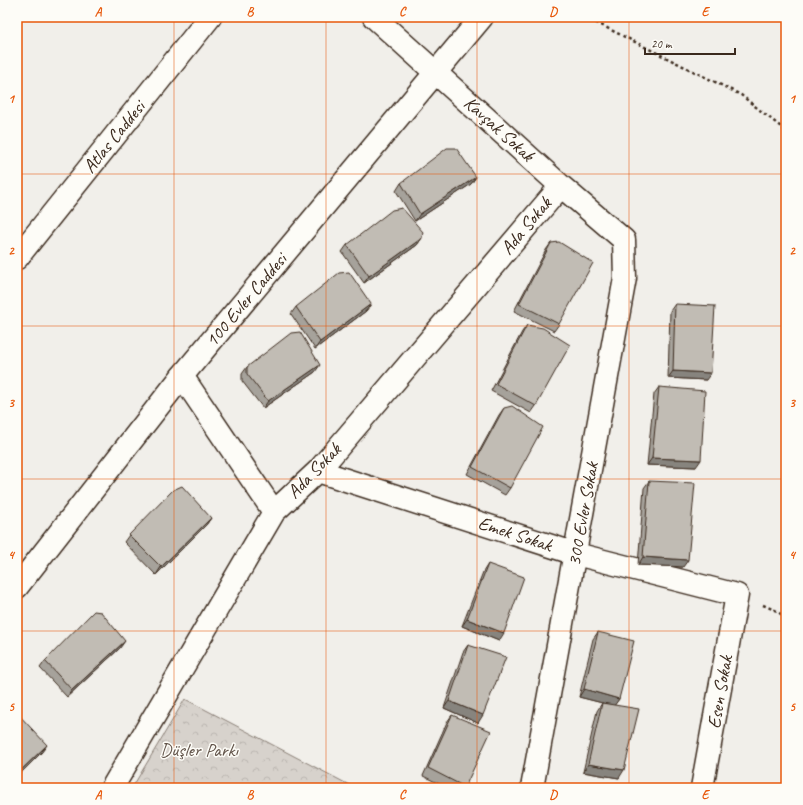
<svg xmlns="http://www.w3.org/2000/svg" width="803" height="805" font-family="Caveat,sans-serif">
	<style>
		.forest { fill: url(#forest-crowns); stroke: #897e75 }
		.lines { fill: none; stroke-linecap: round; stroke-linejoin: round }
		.minor-casing { stroke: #3b2a1e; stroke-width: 25 }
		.tertiary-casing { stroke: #3b2a1e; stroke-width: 25 }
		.path { stroke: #3b2a1e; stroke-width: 2.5; stroke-dasharray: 3 3; stroke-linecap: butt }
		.minor { stroke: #fdfcf7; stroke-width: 22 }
		.tertiary { stroke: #fdfcf7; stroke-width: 22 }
		.wall { fill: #a6a29b; stroke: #3b2a1e }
		.shaded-wall { fill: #87847e; stroke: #3b2a1e }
		.building { fill: #c1bcb4; stroke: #3b2a1e }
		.grid { fill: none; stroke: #e8590c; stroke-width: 1; stroke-opacity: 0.55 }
		.labels { text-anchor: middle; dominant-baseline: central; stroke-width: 3; stroke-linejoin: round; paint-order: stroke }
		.street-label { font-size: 19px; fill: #3b2a1e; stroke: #fdfcf7 }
		.park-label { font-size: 19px; fill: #62544a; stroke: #fdfcf7 }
		.neatline { fill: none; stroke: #e8590c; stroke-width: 1.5 }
		.grid-label { font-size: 13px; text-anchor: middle; font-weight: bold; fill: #e8590c }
	</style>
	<defs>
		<pattern id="forest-crowns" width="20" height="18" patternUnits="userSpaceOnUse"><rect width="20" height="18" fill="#d7d2cc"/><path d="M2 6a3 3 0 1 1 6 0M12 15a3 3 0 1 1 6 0" fill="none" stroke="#b9b4af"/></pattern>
	</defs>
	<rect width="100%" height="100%" fill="#f1efea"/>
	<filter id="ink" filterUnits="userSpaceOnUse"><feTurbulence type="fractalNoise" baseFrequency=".025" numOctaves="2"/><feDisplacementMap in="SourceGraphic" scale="8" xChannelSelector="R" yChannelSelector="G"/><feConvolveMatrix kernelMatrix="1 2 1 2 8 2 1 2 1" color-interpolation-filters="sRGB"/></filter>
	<g filter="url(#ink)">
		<path class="forest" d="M 185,699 L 355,788 L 132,788 Z"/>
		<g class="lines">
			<g class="minor-casing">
				<path id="minor" d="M 374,17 L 561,186 L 624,240 L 625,278 L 532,788
					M 436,72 L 482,17
					M 17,258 L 210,17
					M 182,376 L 274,512
					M 318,471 L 576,554 L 737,595 L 702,788
					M 112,788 L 274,512 L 318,471 L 561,186"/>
			</g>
			<g class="tertiary-casing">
				<path id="tertiary" d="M 17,587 L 182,376 L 436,72"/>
			</g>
			<path class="path" d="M 585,17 L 741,95 L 786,131
				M 763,605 L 777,611 L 786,618"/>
			<use href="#minor" class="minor"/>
			<use href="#tertiary" class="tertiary"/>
		</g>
		<path class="wall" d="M 476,177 L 471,184 L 415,221 L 396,191 L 401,183 Z
			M 422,238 L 417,245 L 364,283 L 342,252 L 347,245 Z
			M 551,243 L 559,324 L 554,331 L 514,311 L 546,250 Z
			M 371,304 L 366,311 L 315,349 L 291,314 L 296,307 Z
			M 675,304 L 706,380 L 668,378 L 670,311 Z
			M 527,325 L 536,406 L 531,413 L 491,391 L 522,332 Z
			M 247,367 L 315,372 L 263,408 L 242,381 L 242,374 Z
			M 659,387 L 696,467 L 647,465 L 654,394 Z
			M 504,408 L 510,488 L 505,495 L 467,474 L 499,415 Z
			M 649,481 L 683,567 L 638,565 L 644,488 Z
			M 211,518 L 206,525 L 156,575 L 124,542 L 129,535 Z
			M 488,564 L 499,641 L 462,626 L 483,572 Z
			M 598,632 L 619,699 L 614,705 L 619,778 L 583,772 L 597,711 L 602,703 L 607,704 L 579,697 L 593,639 Z
			M 468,645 L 478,723 L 444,708 L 463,652 Z
			M 120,648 L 67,697 L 40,668 L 45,661 Z
			M 452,715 L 465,787 L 464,788 L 448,788 L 423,776 L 447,722 Z"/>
		<path class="shaded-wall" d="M 476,177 L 471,184 L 415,221 L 420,214 Z
			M 422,238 L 417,245 L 364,283 L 369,276 Z
			M 371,304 L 366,311 L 315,349 L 320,342 Z
			M 320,365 L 315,372 L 263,408 L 268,401 Z
			M 673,371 L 711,373 L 706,380 L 668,378 Z
			M 652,458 L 701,460 L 696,467 L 647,465 Z
			M 211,518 L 206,525 L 156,575 L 161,567 Z
			M 643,557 L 688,560 L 683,567 L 638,565 Z
			M 467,619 L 504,633 L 499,641 L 462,626 Z
			M 125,641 L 120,648 L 67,697 L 72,690 Z
			M 584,689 L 619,699 L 614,706 L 579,697 Z
			M 449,701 L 483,715 L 478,723 L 444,708 Z
			M 47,745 L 42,752 L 17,777 L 17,774 Z
			M 588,764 L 624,770 L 619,778 L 583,772 Z"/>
		<path class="building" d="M 447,148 L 456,148 L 476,177 L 420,214 L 401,183 Z
			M 402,208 L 423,232 L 422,238 L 369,276 L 347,245 L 392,210 Z
			M 559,242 L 593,263 L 559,324 L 519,304 L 551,243 Z
			M 349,272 L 371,304 L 320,342 L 296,307 L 339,273 Z
			M 675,304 L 715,306 L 711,373 L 673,371 Z
			M 527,325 L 543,328 L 570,345 L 536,406 L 496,384 Z
			M 300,332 L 320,365 L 268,401 L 247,374 L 247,367 L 291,333 Z
			M 659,387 L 705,391 L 701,460 L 652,458 Z
			M 512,406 L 543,427 L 510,488 L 472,467 L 504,408 Z
			M 649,481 L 695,483 L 688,560 L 643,557 Z
			M 182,486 L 211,518 L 161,567 L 129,535 L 173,490 Z
			M 488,564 L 524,577 L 504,633 L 467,619 Z
			M 94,611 L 101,612 L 125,641 L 72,690 L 45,661 Z
			M 598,632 L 634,641 L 619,699 L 584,689 Z
			M 468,645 L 506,657 L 483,715 L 449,701 Z
			M 602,703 L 639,709 L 624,770 L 588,764 Z
			M 17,713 L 47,745 L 17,774 Z
			M 452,715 L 491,731 L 465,787 L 428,768 Z
			M 592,785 L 609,788 L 592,788 Z"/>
	</g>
	<path class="grid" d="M 174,17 L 174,788M 326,17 L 326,788M 477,17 L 477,788M 629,17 L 629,788M 17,174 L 786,174M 17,326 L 786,326M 17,479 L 786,479M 17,631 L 786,631"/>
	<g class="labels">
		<g class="street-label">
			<text transform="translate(499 129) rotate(42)">Kavşak Sokak</text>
			<text transform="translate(114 137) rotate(-51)">Atlas Caddesi</text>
			<text transform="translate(526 226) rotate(-50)">Ada Sokak</text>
			<text transform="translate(246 300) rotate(-50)">100 Evler Caddesi</text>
			<text transform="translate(314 471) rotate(-46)">Ada Sokak</text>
			<text transform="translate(583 514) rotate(-80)">300 Evler Sokak</text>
			<text transform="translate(515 534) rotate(18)">Emek Sokak</text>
			<text transform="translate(720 692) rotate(-80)">Esen Sokak</text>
		</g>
		<g class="park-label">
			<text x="199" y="750">Düşler Parkı</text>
		</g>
	</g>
	<rect width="803" height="805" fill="none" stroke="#fdfcf7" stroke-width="44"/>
	<path d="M645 48v6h90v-6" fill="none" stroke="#3b2a1e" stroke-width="2"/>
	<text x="651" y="48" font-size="12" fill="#3b2a1e" stroke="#fdfcf7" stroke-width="3" paint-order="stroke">20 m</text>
	<rect x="22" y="22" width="759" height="761" class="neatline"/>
	<g class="grid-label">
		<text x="98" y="16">A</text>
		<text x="250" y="16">B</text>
		<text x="402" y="16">C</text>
		<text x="553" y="16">D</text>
		<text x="705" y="16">E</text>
		<text x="11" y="103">1</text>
		<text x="792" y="103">1</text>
		<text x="11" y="255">2</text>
		<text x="792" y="255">2</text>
		<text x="11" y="407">3</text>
		<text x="792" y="407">3</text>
		<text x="11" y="559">4</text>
		<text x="792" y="559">4</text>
		<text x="11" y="711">5</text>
		<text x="792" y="711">5</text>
		<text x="98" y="799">A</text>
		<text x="250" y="799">B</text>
		<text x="402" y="799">C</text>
		<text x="553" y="799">D</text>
		<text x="705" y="799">E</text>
	</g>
</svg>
